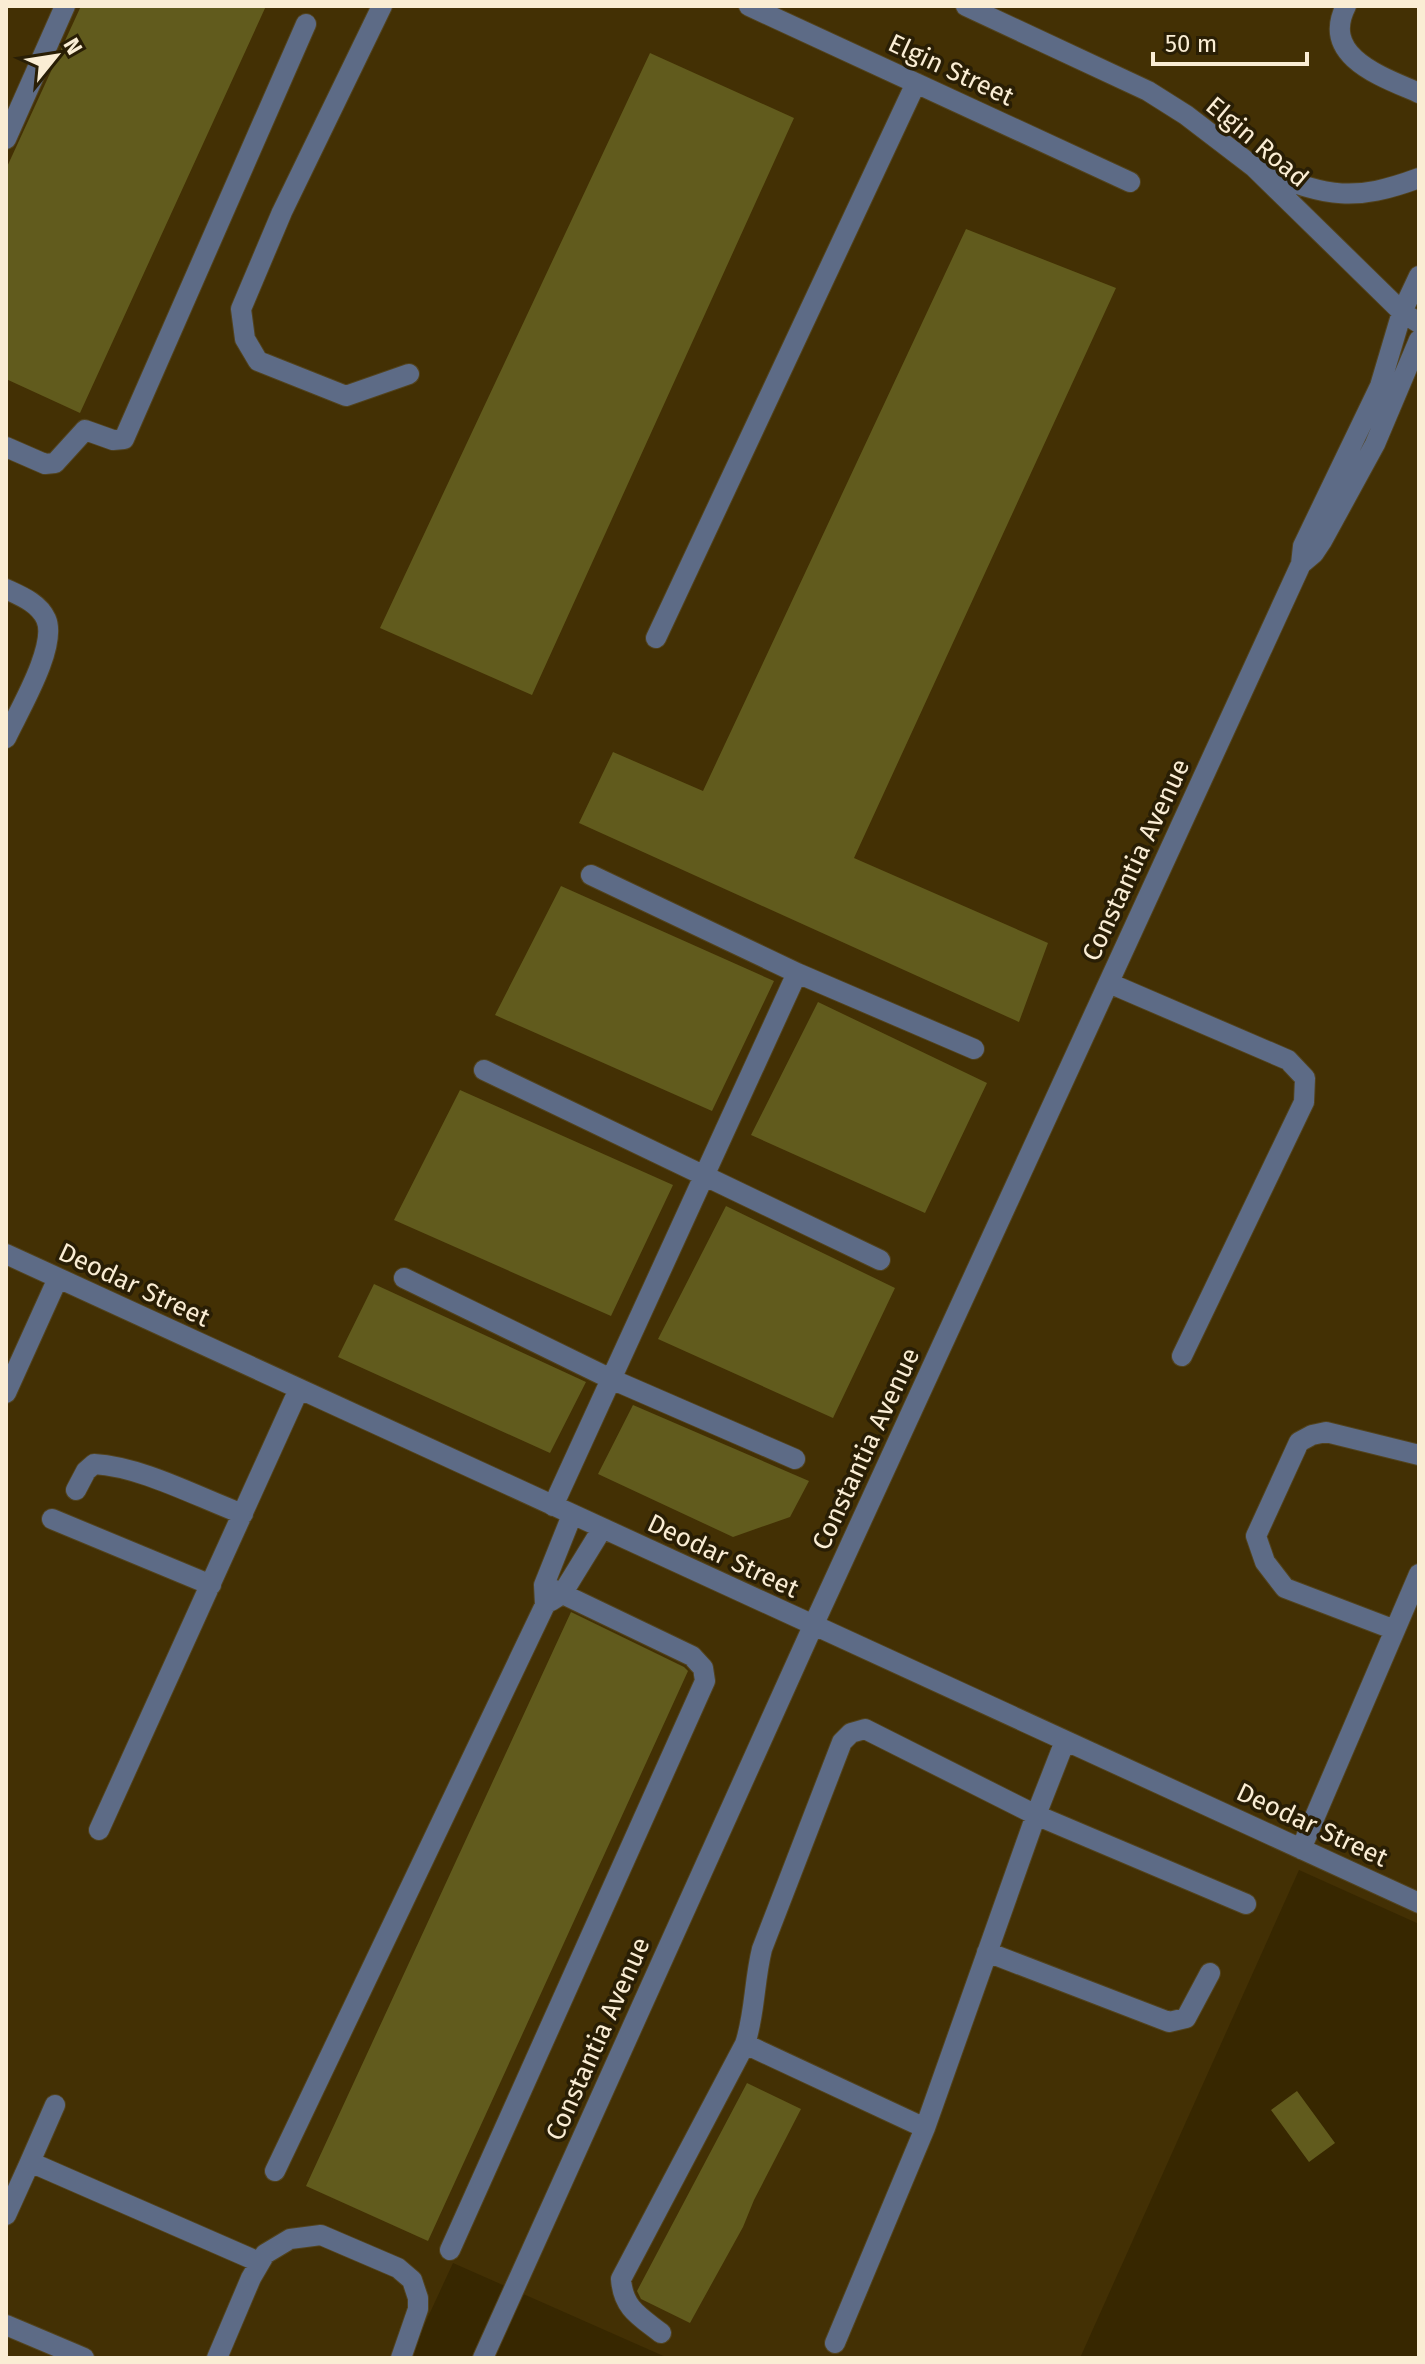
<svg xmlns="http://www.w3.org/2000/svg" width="1425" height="2364" font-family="'Fira Sans',sans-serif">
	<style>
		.built { fill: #433004 }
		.building { fill: #615b1d }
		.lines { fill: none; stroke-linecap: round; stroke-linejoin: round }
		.minor-casing { stroke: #52431e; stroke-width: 22 }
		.minor { stroke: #5d6b86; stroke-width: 20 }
		.labels { text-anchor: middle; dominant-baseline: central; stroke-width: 7; stroke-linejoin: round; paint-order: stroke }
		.street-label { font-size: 26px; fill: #faedd4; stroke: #291e05 }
	</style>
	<rect width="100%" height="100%" fill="#372700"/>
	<path class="built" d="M 6,6 L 1419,6 L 1419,1924 L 1299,1870 L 1080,2358 L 668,2358 L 453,2263 L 409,2358 L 6,2358 Z"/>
	<path class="building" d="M 81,6 L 266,6 L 80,413 L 6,379 L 6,169 Z
		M 650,53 L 794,118 L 532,695 L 380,628 Z
		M 966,229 L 1116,288 L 854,858 L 1048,943 L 1019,1022 L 579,823 L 613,752 L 703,791 Z
		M 561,886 L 774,981 L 712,1111 L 495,1015 Z
		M 818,1002 L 987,1083 L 925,1213 L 751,1135 Z
		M 460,1090 L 673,1185 L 611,1316 L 394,1220 Z
		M 726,1206 L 895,1288 L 833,1418 L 658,1339 Z
		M 374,1284 L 586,1382 L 550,1453 L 338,1357 Z
		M 633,1405 L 809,1481 L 790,1517 L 733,1537 L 598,1474 Z
		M 571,1612 L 684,1667 L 688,1671 L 428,2241 L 306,2186 Z
		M 747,2083 L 801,2109 L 754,2200 L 743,2227 L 690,2323 L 641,2299 L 637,2291 Z
		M 1297,2091 L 1335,2143 L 1309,2162 L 1271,2110 Z"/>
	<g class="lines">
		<g class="minor-casing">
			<path id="minor" d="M 382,6 L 282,212 L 241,309 L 245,339 L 258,361 L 346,396 L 409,374
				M 749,6 L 1130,182
				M 966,6 L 1148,91 L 1186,115 L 1254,167 L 1402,312 L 1419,323
				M 1346,6 C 1320,57 1383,77 1419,93
				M 6,139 L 65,6
				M 1265,172 C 1329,197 1354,202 1419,178
				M 6,447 L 45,464 L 55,463 L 85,430 L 113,440 L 124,439 L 306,24
				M 1301,564 L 1314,553 L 1322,541 L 1375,444 L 1419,340
				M 6,589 C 21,596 39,603 46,619 C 58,646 18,712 6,738
				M 656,638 L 916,83
				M 591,875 L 797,973 L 974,1049
				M 1109,983 L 1288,1060 L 1305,1078 L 1304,1102 L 1182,1356
				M 484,1070 L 880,1260
				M 6,1254 L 1419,1903
				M 404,1278 L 611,1379 L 795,1459
				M 6,1393 L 58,1278
				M 76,1490 L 86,1471 L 94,1464 C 143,1467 197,1497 243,1514
				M 553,1506 L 797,973
				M 52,1519 L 211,1585
				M 551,1601 L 562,1594 L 602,1529
				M 1395,1630 L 1285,1588 L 1265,1562 L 1256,1536 L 1299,1442 L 1312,1435 L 1326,1432 L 1419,1455
				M 99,1830 L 299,1389
				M 1301,1849 L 1419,1574
				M 987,1952 L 1169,2022 L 1186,2018 L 1210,1973
				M 745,2044 L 925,2128 L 1036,1815 L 1246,1904
				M 55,2105 L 30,2162 L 259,2262
				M 275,2171 L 545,1605 L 544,1585 L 572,1515
				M 6,2215 L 30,2162
				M 450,2250 L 705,1681 L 703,1668 L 692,1656 L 544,1585
				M 6,2325 L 84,2358
				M 661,2333 C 639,2316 623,2308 621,2279 L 745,2044 C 755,2014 754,1981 762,1949 L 842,1742 L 851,1733 L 865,1729 L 1036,1815 L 1065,1741
				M 835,2343 L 925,2128
				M 217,2358 L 251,2278 L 265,2254 L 290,2239 L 321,2235 L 398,2268 L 412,2280 L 418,2298 L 418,2309 L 401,2358
				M 483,2358 L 813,1626 L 1301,564 L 1303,546 L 1380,386 L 1402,312 L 1419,276"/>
		</g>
		<use href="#minor" class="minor"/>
	</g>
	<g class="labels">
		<g class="street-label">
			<text transform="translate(951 70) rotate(25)">Elgin Street</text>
			<text transform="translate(1257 142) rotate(40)">Elgin Road</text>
			<text transform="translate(1136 860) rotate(-65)">Constantia Avenue</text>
			<text transform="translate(134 1285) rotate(25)">Deodar Street</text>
			<text transform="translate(866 1449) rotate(-65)">Constantia Avenue</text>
			<text transform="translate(723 1556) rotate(25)">Deodar Street</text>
			<text transform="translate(1312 1825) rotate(25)">Deodar Street</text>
			<text transform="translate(598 2039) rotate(-66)">Constantia Avenue</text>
		</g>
	</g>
	<rect width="1425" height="2364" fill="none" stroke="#faedd4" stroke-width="16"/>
	<g transform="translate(56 56) rotate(60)" stroke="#291e05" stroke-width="6" paint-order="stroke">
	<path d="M0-6L14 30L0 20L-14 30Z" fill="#faedd4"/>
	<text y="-12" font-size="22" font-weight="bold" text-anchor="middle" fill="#faedd4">N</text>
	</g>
	<path d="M1153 52v12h154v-12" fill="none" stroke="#faedd4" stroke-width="4"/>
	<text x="1165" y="52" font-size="24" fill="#faedd4" stroke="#291e05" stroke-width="6" paint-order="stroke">50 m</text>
</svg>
